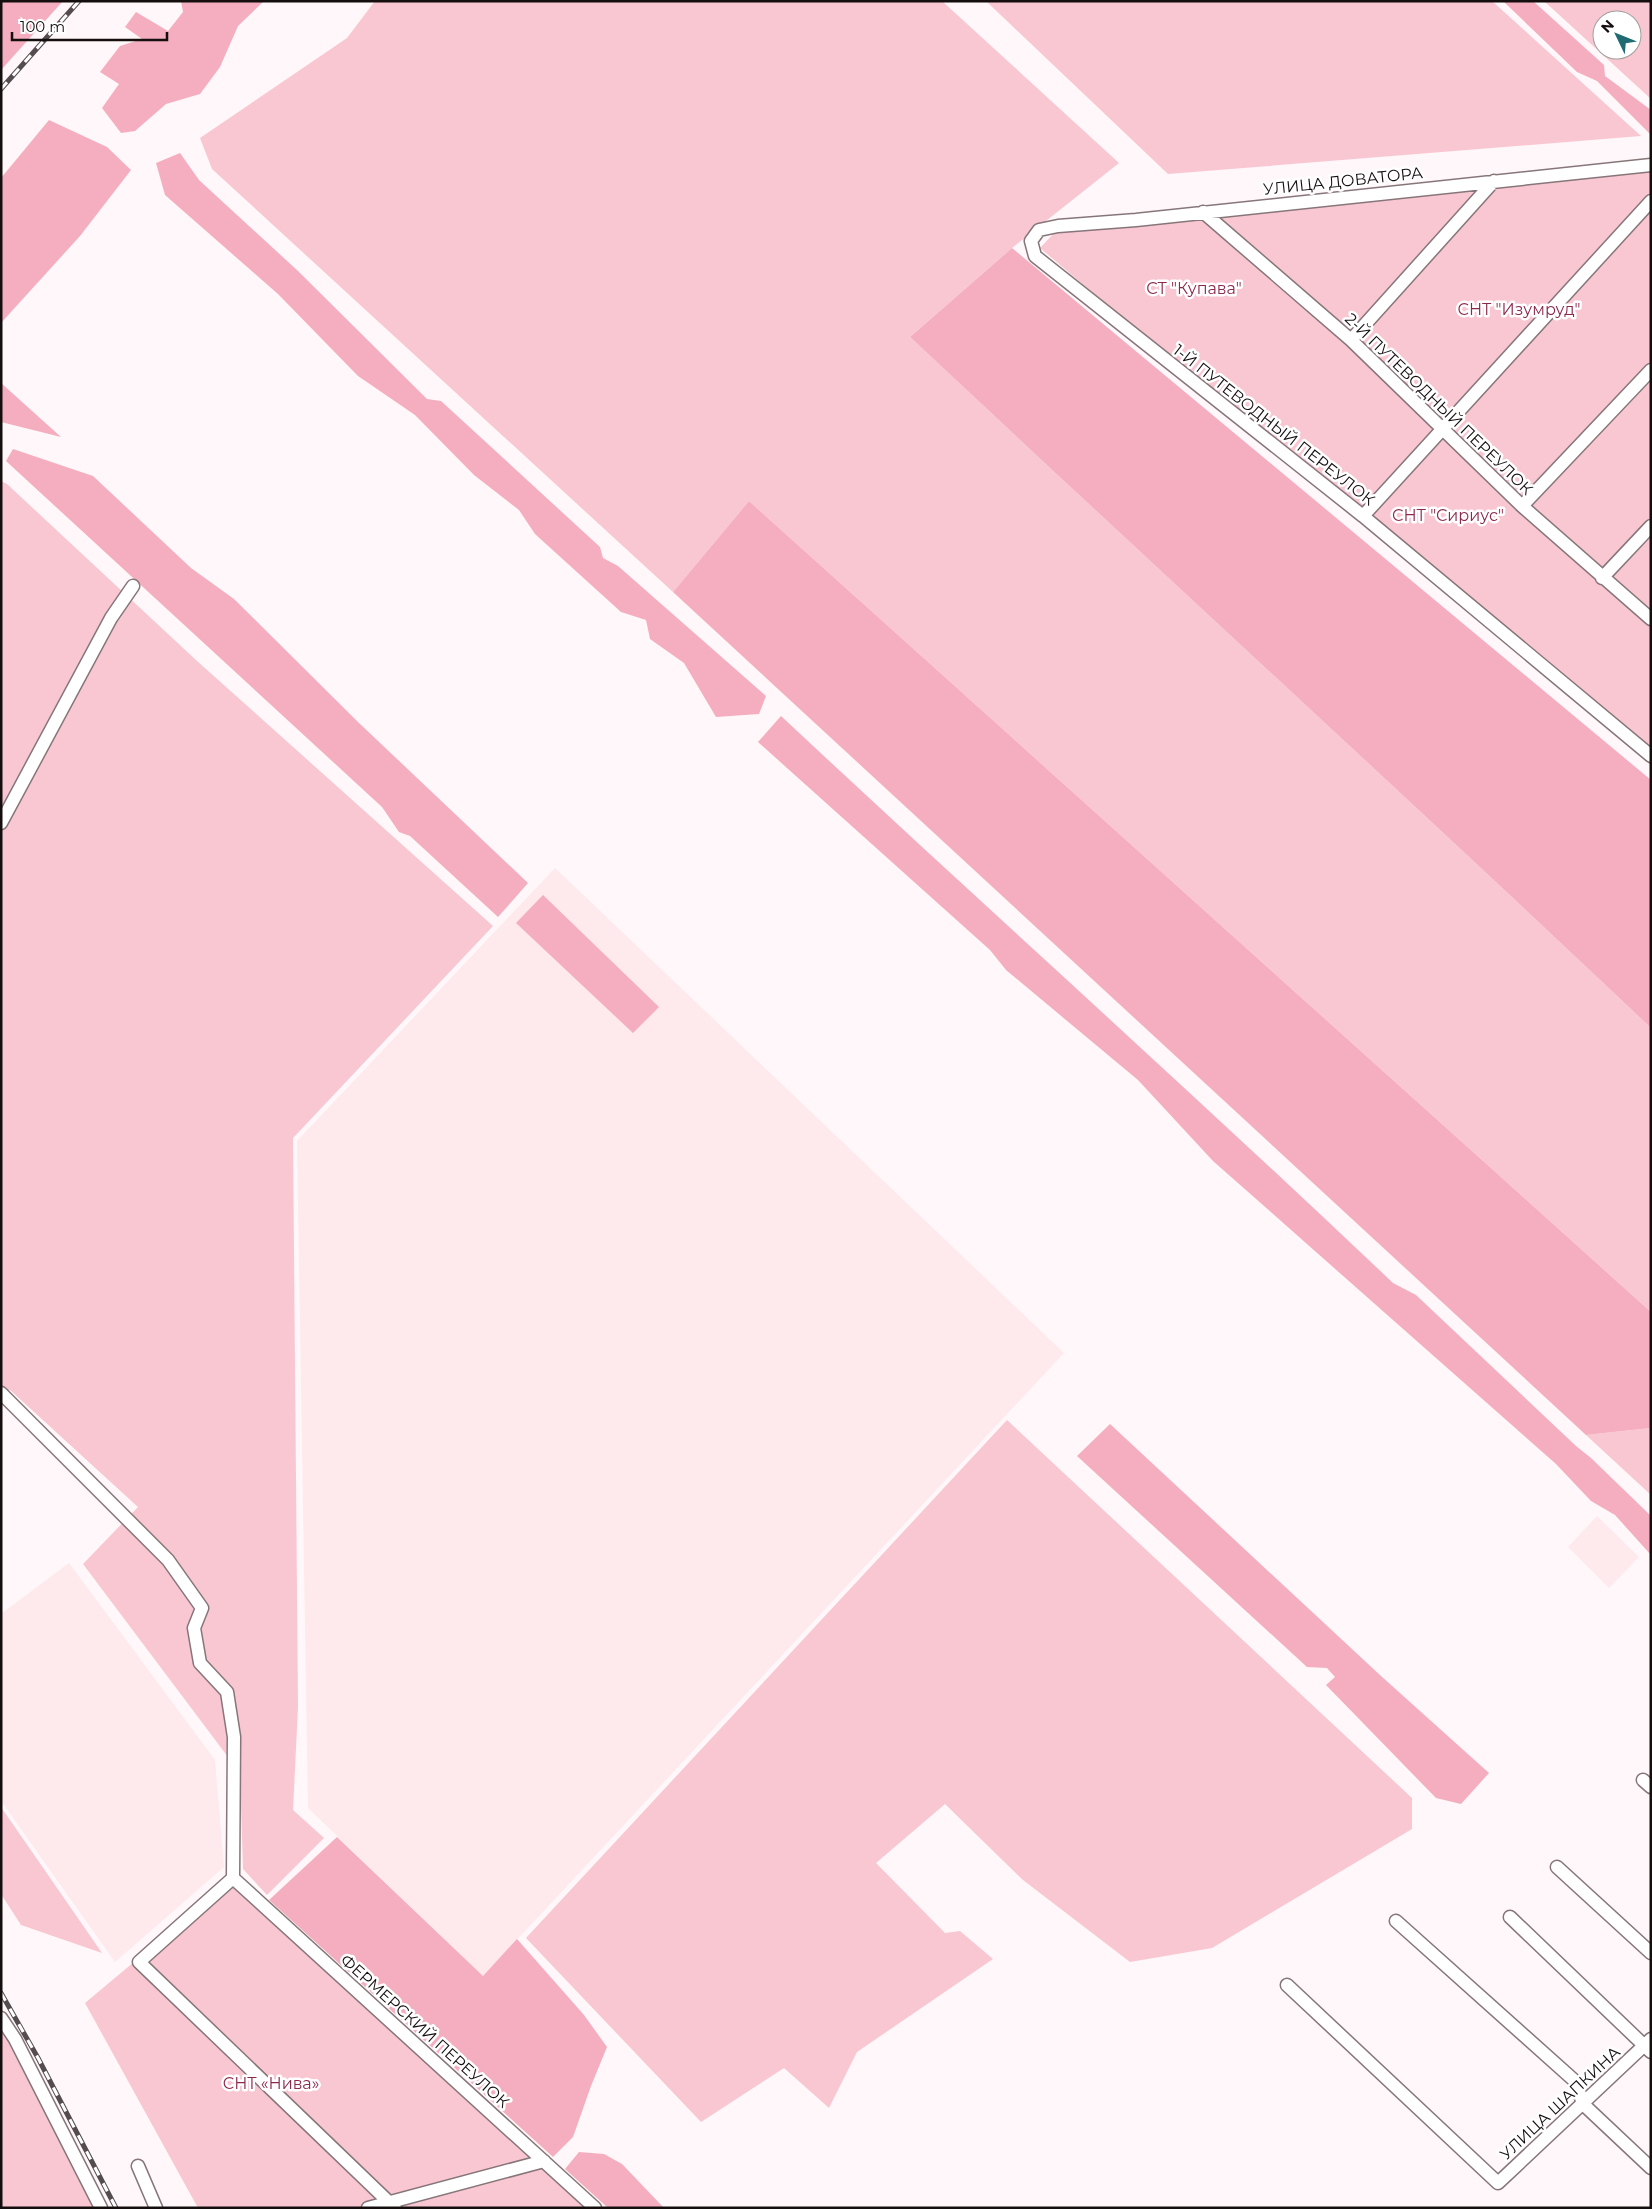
<svg xmlns="http://www.w3.org/2000/svg" width="1652" height="2209" font-family="Montserrat,sans-serif">
	<style>
		.built { fill: #fee9ed }
		.green { fill: #f9c7d2; fill-rule: evenodd }
		.forest { fill: #f5aebf }
		.lines { fill: none; stroke-linecap: round; stroke-linejoin: round }
		.minor-casing { stroke: #86767a; stroke-width: 15 }
		.minor { stroke: #fff; stroke-width: 12 }
		.rail-casing { stroke: #544d4f; stroke-width: 5 }
		.rail { stroke: #fff; stroke-width: 3; stroke-dasharray: 9; stroke-linecap: butt }
		.labels { text-anchor: middle; dominant-baseline: central; stroke-width: 5; stroke-linejoin: round; paint-order: stroke }
		.street-label { font-size: 16px; fill: #140e0f; stroke: #fff }
		.park-label { font-size: 16px; fill: #8c284b; stroke: #fff }
	</style>
	<rect width="100%" height="100%" fill="#fff7f9"/>
	<path class="built" d="M 555,868 L 1064,1353 L 483,1976 L 308,1808 L 297,1141 Z
		M 1597,1516 L 1639,1557 L 1609,1588 L 1568,1547 Z
		M 69,1563 L 215,1760 L 224,1867 L 115,1962 L 1,1801 L 1,1614 Z"/>
	<path class="green" d="M 375,1 L 942,1 L 1119,163 L 1012,248 L 910,337 C 1156,568 1406,796 1651,1028 L 1651,1312 L 749,501 L 673,592 L 212,169 L 200,138 L 347,38 Z
		M 986,1 L 1492,1 L 1641,136 L 1168,174 Z
		M 1544,1 L 1651,1 L 1651,99 ZM 1602,20 L 1632,20 L 1632,50 L 1602,50 Z
		M 1651,161 L 1651,765 L 1040,248 L 1056,231 Z
		M 1,481 L 7,484 L 197,661 L 493,926 L 293,1138 L 298,1707 L 293,1810 L 324,1838 L 267,1895 L 243,1869 L 240,1773 L 83,1564 L 138,1507 L 10,1390 L 1,1399 Z
		M 1007,1420 L 1412,1798 L 1412,1829 L 1212,1948 L 1130,1962 L 1023,1880 L 945,1804 L 876,1863 L 945,1933 L 960,1931 L 993,1959 L 857,2052 L 829,2108 L 784,2068 L 701,2122 L 526,1938 Z
		M 1651,1428 L 1651,1495 L 1586,1435 Z
		M 1,1807 L 102,1953 L 21,1925 L 1,1894 Z
		M 233,1879 L 594,2208 L 198,2208 L 85,2003 Z
		M 1,2030 L 49,2103 L 104,2208 L 1,2208 Z"/>
	<path class="forest" d="M 1,1 L 63,1 L 1,70 Z
		M 181,1 L 264,1 L 238,26 L 220,67 L 200,94 L 166,104 L 135,131 L 121,133 L 102,108 L 119,84 L 100,72 L 120,46 L 142,39 L 125,27 L 136,12 L 168,31 L 183,12 Z
		M 1503,1 L 1533,1 L 1604,65 L 1605,76 L 1651,110 L 1651,135 L 1597,81 L 1577,72 Z
		M 49,120 L 107,147 L 131,170 L 80,236 L 1,323 L 1,178 Z
		M 180,153 L 199,180 L 298,271 L 427,399 L 441,401 L 600,547 L 603,558 L 618,566 L 766,696 L 759,714 L 716,717 L 684,663 L 650,639 L 646,620 L 621,612 L 535,534 L 519,510 L 474,475 L 415,415 L 358,376 L 278,294 L 165,195 L 156,163 Z
		M 1012,248 L 1651,780 L 1651,1028 C 1406,796 1156,568 910,337 Z
		M 1,383 L 61,437 L 1,422 Z
		M 13,449 L 93,476 L 191,568 L 234,599 L 359,723 L 528,883 L 498,917 L 410,836 L 399,832 L 382,807 L 6,461 Z
		M 749,501 L 1651,1312 L 1651,1428 L 1586,1435 L 673,592 Z
		M 781,716 C 984,906 1191,1091 1393,1283 L 1416,1295 L 1576,1446 L 1591,1458 L 1651,1516 L 1651,1555 L 1615,1515 L 1591,1501 L 1556,1464 L 1213,1161 L 1138,1080 L 1006,970 L 990,950 L 758,742 Z
		M 543,895 L 659,1007 L 633,1033 L 516,923 Z
		M 1110,1424 L 1381,1676 L 1489,1773 L 1461,1804 L 1436,1798 L 1326,1685 L 1335,1677 L 1327,1668 L 1307,1667 L 1077,1456 Z
		M 337,1837 L 483,1976 L 517,1939 L 584,2015 L 607,2047 L 591,2086 L 573,2137 L 553,2157 L 269,1900 Z
		M 579,2152 L 604,2154 L 622,2164 L 664,2208 L 608,2208 L 565,2169 Z"/>
	<g class="lines">
		<g class="minor-casing">
			<path id="minor" d="M 1651,165 L 1136,220 L 1058,226 L 1039,230 L 1031,241 L 1035,256 L 1363,516 L 1651,756
				M 1203,212 L 1351,340 L 1522,506 L 1651,619
				M 1351,340 L 1494,181
				M 1522,506 L 1651,370
				M 1363,516 L 1651,201
				M 1602,578 L 1651,526
				M 1,823 L 111,618 L 133,586
				M 1,1393 L 168,1560 L 202,1608 L 194,1628 L 200,1663 L 227,1692 L 234,1737 L 233,1878 L 139,1962 L 395,2208
				M 1643,1780 L 1651,1787
				M 1557,1867 L 1651,1953
				M 233,1878 L 595,2208
				M 1510,1917 L 1651,2052
				M 1396,1921 L 1576,2082 L 1583,2104 L 1651,2168
				M 1287,1985 L 1498,2183 L 1651,2039
				M 1,2018 L 15,2039 L 101,2208
				M 138,2166 L 156,2208
				M 368,2208 L 544,2161"/>
		</g>
		<use href="#minor" class="minor"/>
		<g class="rail-casing">
			<path id="rail" d="M 1,89 L 79,1
				M 1,1993 L 38,2058 L 116,2208"/>
		</g>
		<use href="#rail" class="rail"/>
	</g>
	<g class="labels">
		<g class="street-label">
			<text transform="translate(1343 181) rotate(-6)">УЛИЦА ДОВАТОРА</text>
			<text transform="translate(1439 404) rotate(44)">2-Й ПУТЕВОДНЫЙ ПЕРЕУЛОК</text>
			<text transform="translate(1274 425) rotate(38)">1-Й ПУТЕВОДНЫЙ ПЕРЕУЛОК</text>
			<text transform="translate(425 2031) rotate(42)">ФЕРМЕРСКИЙ ПЕРЕУЛОК</text>
			<text transform="translate(1560 2103) rotate(-43)">УЛИЦА ШАПКИНА</text>
		</g>
		<g class="park-label">
			<text x="1194" y="288">СТ "Купава"</text>
			<text x="1519" y="309">СНТ "Изумруд"</text>
			<text x="1448" y="515">СНТ "Сириус"</text>
			<text x="271" y="2083">СНТ «Нива»</text>
		</g>
	</g>
	<rect width="1652" height="2209" fill="none" stroke="#140e0f" stroke-width="5"/>
	<g transform="translate(1617 35) rotate(313)"><circle r="24" fill="#ffffff" stroke="#a19f9f"/>
	<path d="M0-4L9 19L0 12L-9 19Z" fill="#206b73"/>
	<text y="-8" font-size="14" font-weight="bold" text-anchor="middle" fill="#140e0f">N</text>
	</g>
	<path d="M12 32v8h155v-8" fill="none" stroke="#140e0f" stroke-width="2.5"/>
	<text x="20" y="32" font-size="15" fill="#140e0f" stroke="#ffffff" stroke-width="4" paint-order="stroke">100 m</text>
</svg>
